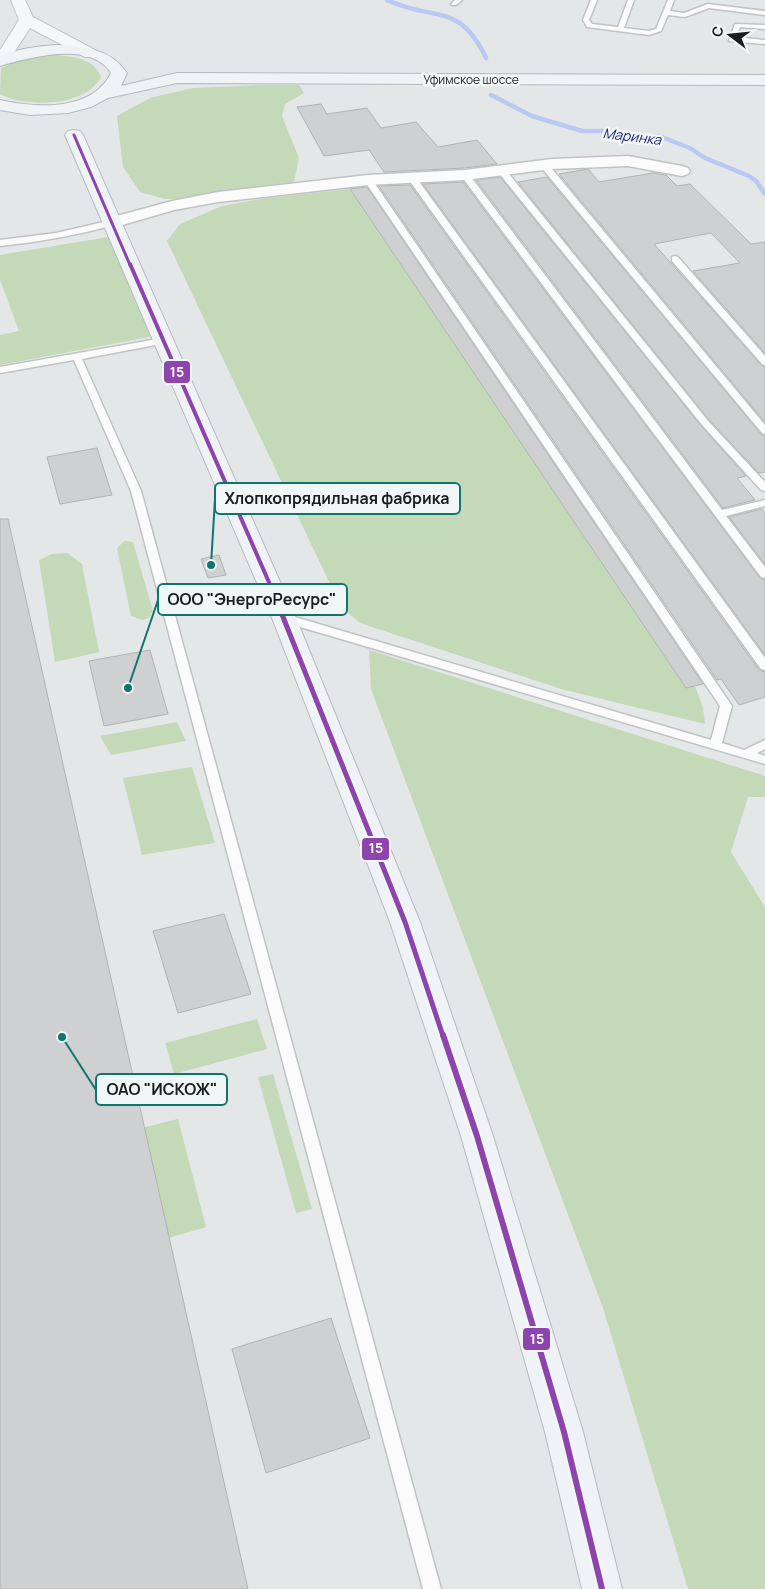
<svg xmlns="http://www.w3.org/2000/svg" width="765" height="1589" font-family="Manrope,sans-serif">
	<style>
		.green { fill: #c3d9b8 }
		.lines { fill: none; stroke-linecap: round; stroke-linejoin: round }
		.stream { stroke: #b9c9f3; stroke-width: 4.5 }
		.building { fill: #cfd0d1; stroke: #b0b3b3 }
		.lane-casing { stroke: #c1c3c3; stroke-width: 3 }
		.street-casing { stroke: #c1c3c3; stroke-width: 3 }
		.secondary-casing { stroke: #c1c3c3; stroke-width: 2 }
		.primary-casing { stroke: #b3babe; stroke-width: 2 }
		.lane { fill: #fbfbfc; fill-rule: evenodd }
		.street { fill: #fbfbfc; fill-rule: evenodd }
		.secondary { fill: #f5f7f8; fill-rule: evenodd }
		.primary { fill: #f0f3f5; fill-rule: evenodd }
		.bus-1-far3-casing { stroke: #f1f6f6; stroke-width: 5.5 }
		.bus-1-far2-casing { stroke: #f1f6f6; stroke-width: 7 }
		.bus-1-far1-casing { stroke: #f1f6f6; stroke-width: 9 }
		.bus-1-casing { stroke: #f1f6f6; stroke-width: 10 }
		.bus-1-far3 { stroke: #8e44ad; stroke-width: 3 }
		.bus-1-far2 { stroke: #8e44ad; stroke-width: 4 }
		.bus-1-far1 { stroke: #8e44ad; stroke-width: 5 }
		.bus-1 { stroke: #8e44ad; stroke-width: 6 }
		.labels { text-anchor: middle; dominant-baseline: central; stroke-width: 5; stroke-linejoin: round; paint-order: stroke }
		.far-street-label { font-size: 12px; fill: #1b1c1d; stroke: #f1f6f6 }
		.far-water-label { font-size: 14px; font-style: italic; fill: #1a267a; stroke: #f1f6f6 }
		.leader { fill: none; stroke: #0f766e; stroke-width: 2 }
		.callout-dot { fill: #0f766e; stroke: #f1f6f6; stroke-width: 2 }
		.callout { fill: #f1f6f6; stroke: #0f766e; stroke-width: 2 }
		.callout-label { font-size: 16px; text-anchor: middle; font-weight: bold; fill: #1b1c1d }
		.line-badge { stroke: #f1f6f6; stroke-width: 2 }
		.badge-label { font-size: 14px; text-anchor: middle; font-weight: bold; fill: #fff }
	</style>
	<rect width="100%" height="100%" fill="#e4e7e8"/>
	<path class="green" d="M 54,55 C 72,57 94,57 101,77 C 86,107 27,108 0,94 L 1,68 C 19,60 35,57 54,55 Z
		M 260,85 L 299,85 L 304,93 L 285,104 L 282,116 L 299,158 L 293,187 L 197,199 L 165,199 L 140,192 L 123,167 L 117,116 L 150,98 L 193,88 Z
		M 350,189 L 686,688 L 695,686 L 703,708 L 705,724 L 561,689 L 360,623 L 341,607 L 167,241 L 180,224 L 222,206 L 266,198 Z
		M 108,237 L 154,336 L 0,365 L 0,335 L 19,331 L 0,280 L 0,255 Z
		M 124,541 L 133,542 L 153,611 L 149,618 L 143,620 L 131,616 L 117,548 Z
		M 67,553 L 82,564 L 99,652 L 55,662 L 39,560 L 52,554 Z
		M 369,650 L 765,776 L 765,797 L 748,797 L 731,852 L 765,907 L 765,1589 L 688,1589 L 603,1308 L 371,689 Z
		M 177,722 L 186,741 L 111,755 L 100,736 Z
		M 192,767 L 215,843 L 142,855 L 123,778 Z
		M 257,1019 L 267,1049 L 174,1074 L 165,1043 Z
		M 273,1074 L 312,1209 L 296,1213 L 258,1077 Z
		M 178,1119 L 206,1227 L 169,1238 L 142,1128 Z"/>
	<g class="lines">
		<path class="stream" d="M 387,0 C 434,22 459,1 486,58
			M 491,95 L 532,116 L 582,131 L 603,131 L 634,137 L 659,136 L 690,148 L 705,158 L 749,176 L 756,181 L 765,194"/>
	</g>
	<path class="building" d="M 321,104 L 327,114 L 367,108 L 381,128 L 416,122 L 438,147 L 477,140 L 497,164 L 465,168 L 384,172 L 369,150 L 324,156 L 297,107 Z
		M 588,169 L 599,182 L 653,173 L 666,175 L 677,186 L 690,184 L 751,244 L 765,242 L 765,353 L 693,271 L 740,263 L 711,233 L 654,244 L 761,365 L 765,367 L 765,422 L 559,174 Z
		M 500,177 L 702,427 L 746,476 L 737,478 L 755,500 L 723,508 L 476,180 Z
		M 547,177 L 761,434 L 765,436 L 765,472 L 759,473 L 710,421 L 518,182 Z
		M 463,182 L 760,578 L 765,580 L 765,655 L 423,184 Z
		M 410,185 L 759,670 L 765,672 L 765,697 L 739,705 L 721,679 L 717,680 L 379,186 Z
		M 367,187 L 703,684 L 686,688 L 350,189 Z
		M 97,448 L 112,495 L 60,504 L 47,457 Z
		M 762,509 L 765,513 L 765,564 L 729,517 Z
		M 0,519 L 8,519 L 248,1589 L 0,1589 Z
		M 219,555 L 226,575 L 208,578 L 201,559 Z
		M 150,650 L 168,714 L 104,726 L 89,661 Z
		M 224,914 L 251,994 L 178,1013 L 153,931 Z
		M 331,1318 L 370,1438 L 266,1473 L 232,1349 Z"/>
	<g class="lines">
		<g class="lane-casing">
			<path id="lane" d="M 455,0 L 462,0 L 456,5 L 452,5 L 451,4 Z
				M 591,0 L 597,0 L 589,20 L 592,24 L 618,27 L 628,0 L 634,0 L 624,28 L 649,31 L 656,29 L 668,0 L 674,0 L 670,11 L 684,13 L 708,4 L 765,11 L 765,15 L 709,8 L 685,17 L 668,15 L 661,31 L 649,35 L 587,27 L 583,20 Z
				M 735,24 L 765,25 L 765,29 L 740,27 L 736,37 L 765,40 L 765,44 L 729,41 Z
				M 541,163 L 547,163 L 765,425 L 765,434 L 762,433 L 541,167 Z
				M 499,169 L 505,169 L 709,422 L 765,482 L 765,491 L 761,490 L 703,426 L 499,173 Z
				M 462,173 L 468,173 L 722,510 L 765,500 L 765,506 L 726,516 L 765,567 L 765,578 L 761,577 L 462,177 Z
				M 409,176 L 415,176 L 765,658 L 765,670 L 761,669 L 409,180 Z
				M 365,178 L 371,178 L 730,703 L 732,706 L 722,743 L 744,750 L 765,740 L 765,749 L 757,753 L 765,756 L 765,764 L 280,621 L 278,618 L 280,615 L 288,615 L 711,740 L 720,706 L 364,180 Z
				M 112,220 L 116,223 L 115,225 C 77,235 39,242 0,246 L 0,240 L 56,233 Z
				M 675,256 L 678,257 L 765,356 L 765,365 L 762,364 L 672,261 L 672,257 Z
				M 163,338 L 168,341 L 166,343 L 82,359 L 141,491 L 441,1589 L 423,1589 L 131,491 L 74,360 L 0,373 L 0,367 Z"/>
		</g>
		<g class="street-casing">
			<path id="street" d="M 628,156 L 682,166 L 688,168 L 690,171 L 688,174 L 682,176 L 628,166 L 552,169 L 465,180 L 368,185 L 218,202 L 174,210 L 112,228 L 106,227 L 104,223 L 106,219 L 172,201 L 218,192 L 368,175 L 465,170 L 552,159 Z"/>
		</g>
		<g class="secondary-casing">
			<path id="secondary" d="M 11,0 L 25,0 L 33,17 L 97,51 L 99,54 L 97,57 L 85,57 L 30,28 L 8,62 L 0,63 L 0,50 L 19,20 Z"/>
		</g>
		<g class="primary-casing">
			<path id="primary" d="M 57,45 C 84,46 111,49 127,73 L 121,86 L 177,73 L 765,75 L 765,85 L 177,83 L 108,98 L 91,107 L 68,113 L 30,115 L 0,110 L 0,100 C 36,108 92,112 111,73 C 90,40 29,58 0,66 L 0,56 C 18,49 38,46 57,45 Z
				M 74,130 L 80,131 L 83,135 L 296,618 L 420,922 L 493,1136 L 583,1432 L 622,1589 L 582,1589 L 545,1432 L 461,1136 L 390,922 L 272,618 L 65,135 L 68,131 Z"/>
		</g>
		<use href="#lane" class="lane"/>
		<use href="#street" class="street"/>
		<use href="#secondary" class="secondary"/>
		<use href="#primary" class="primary"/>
		<g class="bus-1-far3-casing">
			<path id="bus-1-far3" d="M 74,135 L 130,265"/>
		</g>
		<g class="bus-1-far2-casing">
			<path id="bus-1-far2" d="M 130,264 L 278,603"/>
		</g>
		<g class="bus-1-far1-casing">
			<path id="bus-1-far1" d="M 277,602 L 405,922 L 443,1036"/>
		</g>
		<g class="bus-1-casing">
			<path id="bus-1" d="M 443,1035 L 477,1136 L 564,1432 L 602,1589"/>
		</g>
		<use href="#bus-1-far3" class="bus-1-far3"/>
		<use href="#bus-1-far2" class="bus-1-far2"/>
		<use href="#bus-1-far1" class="bus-1-far1"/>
		<use href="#bus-1" class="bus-1"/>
	</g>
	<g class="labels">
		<g class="far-street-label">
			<text x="471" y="79">Уфимское шоссе</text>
		</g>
		<g class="far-water-label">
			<text transform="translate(632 136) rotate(7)">Маринка</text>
		</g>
	</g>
	<path class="leader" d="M211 565L215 499M128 688L158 600M62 1037L96 1090"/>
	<g class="callout-dot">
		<circle cx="211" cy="565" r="5"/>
		<circle cx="128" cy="688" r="5"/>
		<circle cx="62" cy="1037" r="5"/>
	</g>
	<g class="callout">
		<rect x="215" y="483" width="245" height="31" rx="5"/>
		<rect x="158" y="584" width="189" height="31" rx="5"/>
		<rect x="96" y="1074" width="131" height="31" rx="5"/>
	</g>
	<g class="callout-label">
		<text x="337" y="504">Хлопкопрядильная фабрика</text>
		<text x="252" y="605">ООО "ЭнергоРесурс"</text>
		<text x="162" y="1095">ОАО "ИСКОЖ"</text>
	</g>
	<g class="line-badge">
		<rect x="163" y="360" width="28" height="24" rx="5" fill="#8e44ad"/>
		<rect x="361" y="837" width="29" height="24" rx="5" fill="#8e44ad"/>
		<rect x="522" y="1327" width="29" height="24" rx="5" fill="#8e44ad"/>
	</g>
	<g class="badge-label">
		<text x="177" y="377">15</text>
		<text x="376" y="853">15</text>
		<text x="537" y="1344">15</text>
	</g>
	<g transform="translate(730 35) rotate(286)" stroke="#f1f6f6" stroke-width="4" paint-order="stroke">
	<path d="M0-4L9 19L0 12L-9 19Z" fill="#1b1c1d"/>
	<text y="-8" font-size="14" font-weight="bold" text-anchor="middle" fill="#1b1c1d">С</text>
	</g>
</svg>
